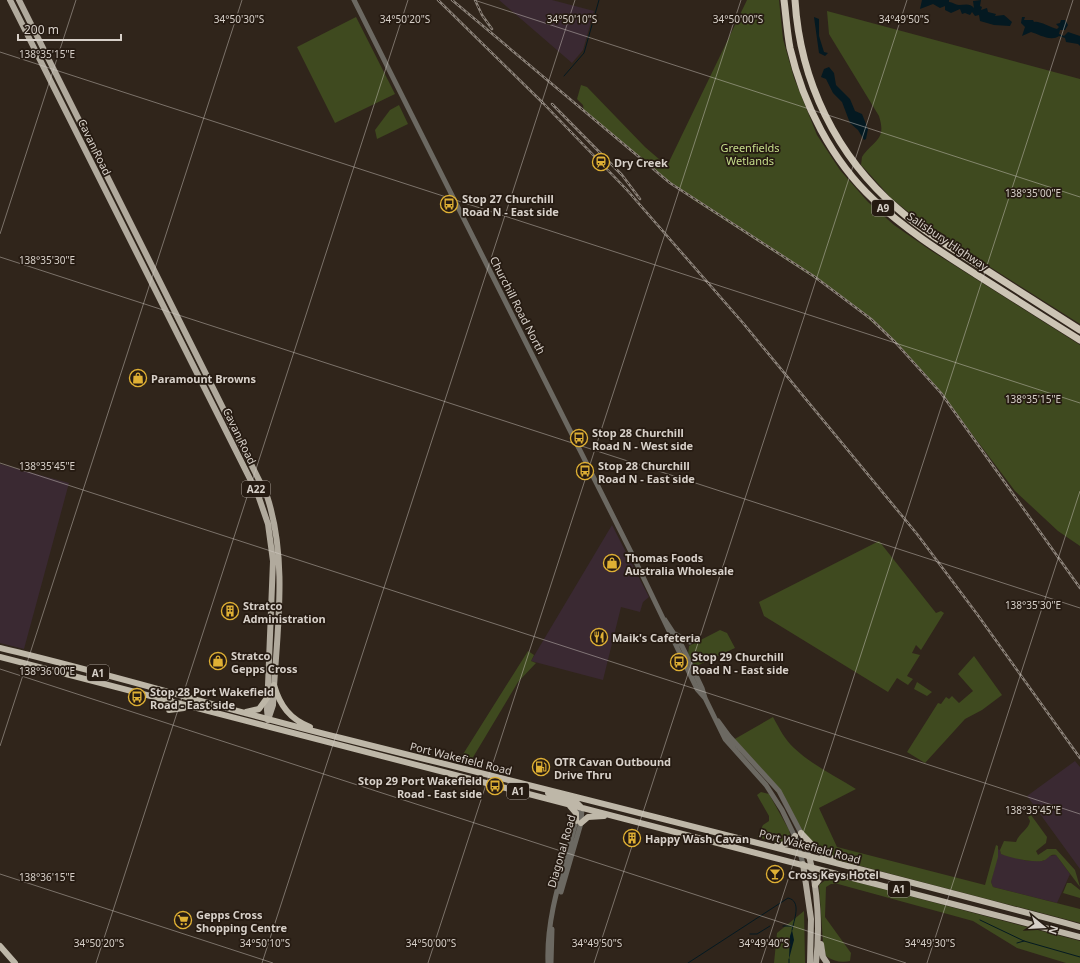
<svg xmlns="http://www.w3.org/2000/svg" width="1080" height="963" font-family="'Noto Sans',sans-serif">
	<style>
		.industrial { fill: #3a2932 }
		.green { fill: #3f4a1f }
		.water { fill: #041921 }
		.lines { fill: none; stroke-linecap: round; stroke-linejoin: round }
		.stream { stroke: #041921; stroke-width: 1 }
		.tertiary { stroke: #6c6962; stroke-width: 5 }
		.primary { stroke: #b1aa9d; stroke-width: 6 }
		.trunk { stroke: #beb7a8; stroke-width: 6 }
		.motorway { stroke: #ccc4b4; stroke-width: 7 }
		.rail-casing { stroke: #8b8279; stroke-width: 2.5 }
		.rail { stroke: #261b12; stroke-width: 1; stroke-dasharray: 3; stroke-linecap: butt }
		.ticks { fill: none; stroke: #d7d0c9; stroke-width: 1; stroke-opacity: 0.45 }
		.labels { text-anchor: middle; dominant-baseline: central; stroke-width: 3.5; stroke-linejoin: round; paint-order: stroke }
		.shield { fill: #261b12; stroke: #a29a92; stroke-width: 1 }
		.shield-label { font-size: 10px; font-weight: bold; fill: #d7d0c9 }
		.street-label { font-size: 11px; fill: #d7d0c9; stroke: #261b12 }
		.park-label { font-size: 11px; fill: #c6de8b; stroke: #261b12 }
		.poi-label { font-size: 11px; font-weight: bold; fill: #d7d0c9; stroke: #261b12; text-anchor: start }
		.ticks-label { font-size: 10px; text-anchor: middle; fill: #d7d0c9; stroke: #261b12; stroke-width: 3.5; stroke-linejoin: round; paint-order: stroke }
	</style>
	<rect width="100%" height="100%" fill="#30251b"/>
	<path class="industrial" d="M 499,0 L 552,0 L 594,11 L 583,50 L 572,63 Z
		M 0,464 L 69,483 L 24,649 L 0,643 Z
		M 612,525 L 649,597 L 643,602 L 640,612 L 621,607 L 603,680 L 531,661 Z
		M 1075,761 L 1080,767 L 1080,869 L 1027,796 Z
		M 997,849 L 1000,850 L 1001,854 L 1028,861 L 1043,861 L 1049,856 L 1056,855 L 1070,874 L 1057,903 L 993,887 L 991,882 L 997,857 Z"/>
	<path class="green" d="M 747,0 L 779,0 L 783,39 L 794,78 L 817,135 L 840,170 L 868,202 L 894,225 L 930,250 L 1080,345 L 1080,546 L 1058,531 L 1015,491 L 941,393 L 898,345 L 842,296 L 692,199 L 638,157 L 584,112 L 583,105 L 577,99 L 581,85 L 587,87 L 645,147 L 667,166 Z
		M 827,11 L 1080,79 L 1080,324 L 927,227 L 891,198 L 864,168 L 861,165 L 862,157 C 873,140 887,141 879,116 L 829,34 Z
		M 356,17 L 395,94 L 335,123 L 297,47 Z
		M 399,105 L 408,124 L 377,139 L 375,130 L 390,110 Z
		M 879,541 L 936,613 L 941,611 L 944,613 L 921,650 L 916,645 L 912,653 L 920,655 L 907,676 L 913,679 L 908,685 L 897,678 L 888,692 L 764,616 L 759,602 Z
		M 720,630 L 727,633 L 735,648 L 694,667 L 688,655 L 689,646 Z
		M 528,651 L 534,655 L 531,661 L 536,663 L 518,682 L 469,764 L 460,759 Z
		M 974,656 L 1002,695 L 982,710 L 965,719 L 925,763 L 907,752 L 938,703 L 941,704 L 946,697 L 949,699 L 952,696 L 959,703 L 973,691 L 958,674 Z
		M 917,682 L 932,692 L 927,696 L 914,689 Z
		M 773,717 C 779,728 785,740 794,748 C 812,765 835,776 856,789 L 819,808 L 837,847 L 985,885 L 996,845 L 998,846 L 998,857 L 991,882 L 993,887 L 1080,909 L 1080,923 L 830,858 L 801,833 L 784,801 L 733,740 Z
		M 761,792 L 769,794 L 789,830 L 790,834 L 787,840 L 778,843 L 757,837 L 763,825 L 769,821 L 769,816 L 757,795 Z
		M 1031,815 L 1047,837 L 1046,843 L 1036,851 L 1038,855 L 1047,849 L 1056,849 L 1075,870 L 1080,887 L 1056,855 C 1050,854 1050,857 1045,860 C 1037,864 1010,858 1001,854 L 1000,850 L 1004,841 L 1016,842 C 1019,833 1029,829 1030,821 L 1028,817 Z
		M 841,878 L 1080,941 L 1080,963 L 1066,963 L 1017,948 L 973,921 L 838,884 L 831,884 L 826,887 L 825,917 L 851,953 L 850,961 C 841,963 833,961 826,956 L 823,942 L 819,885 L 827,879 Z
		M 1067,883 L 1071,883 L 1080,890 L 1080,898 L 1063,893 Z
		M 804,911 L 805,963 L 774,963 L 777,933 Z"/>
	<path class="water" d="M 922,0 L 949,0 L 949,2 C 953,2 955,5 959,5 C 965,5 970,3 974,8 L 973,1 L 981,0 L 980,6 L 982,7 L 981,10 L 987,8 L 988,12 L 996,14 L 995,16 L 1004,15 L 1012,22 L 1010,26 L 994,25 L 980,21 L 979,15 L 975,16 L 972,12 L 970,15 L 965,13 L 962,14 L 960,9 L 951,13 L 945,10 L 945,6 L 940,8 L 933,4 L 920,9 Z
		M 814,17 L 819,19 L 819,36 L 824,52 L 828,53 L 825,56 L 819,53 Z
		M 1022,17 L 1025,17 L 1024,20 L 1033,20 L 1034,22 C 1038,20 1050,27 1057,29 L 1059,27 L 1056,24 L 1060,23 L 1061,20 L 1065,20 L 1068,25 L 1065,30 L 1060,30 L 1059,34 L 1064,36 L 1068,32 L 1080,36 L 1080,46 L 1078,44 L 1066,42 L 1065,38 L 1059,36 C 1051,42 1038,34 1031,32 L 1022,36 L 1025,27 L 1021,23 Z
		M 829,67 L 834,73 L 836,85 L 850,99 L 855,111 L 862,114 L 868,129 L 866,139 L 864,140 L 858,130 L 850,123 L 842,102 L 833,93 L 826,79 L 821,77 L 824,69 Z
		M 792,930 L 794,940 L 789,959 L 790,936 Z"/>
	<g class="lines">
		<path class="stream" d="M 564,76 L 584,53 L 599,0
			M 980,920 L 1024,941 L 1080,957
			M 783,926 L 792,926
			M 750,934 L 757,934 L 770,926
			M 1017,943 L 1024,941
			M 688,963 L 788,898 C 802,901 794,920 792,930
			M 789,963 L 789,959"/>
		<path class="tertiary" d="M 354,0 L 633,556 L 697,689 L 705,698
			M 665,620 L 682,646 L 702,688 L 705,698 L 725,739 L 766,785 L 782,810 L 797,841 L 803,864
			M 675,634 L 690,642
			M 718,721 L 729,736 L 779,791 L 801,833 L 809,856
			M 561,892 L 581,823 L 582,808
			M 548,963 C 546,915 564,868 576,821 L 582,808
			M 551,963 L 552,929"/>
		<path class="primary" d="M 10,0 L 258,495 L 268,524 L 273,561 L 267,710 L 268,720
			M 19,0 L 267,496 C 289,563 276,636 273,705 L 268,720
			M 809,856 C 818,889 820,929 816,963
			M 803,864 L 811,919 L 810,963
			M 821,944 L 823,957 L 827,963"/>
		<path class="trunk" d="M 0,648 C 115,675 227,710 341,738 C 588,800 834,861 1080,927
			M 0,657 L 1080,937
			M 274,685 C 280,706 290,719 310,727
			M 157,692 L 169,696 L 171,701
			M 169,710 L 184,708
			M 246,712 L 259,709 L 267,698
			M 548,793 L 576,802 L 582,808
			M 570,806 L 576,813 L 576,821
			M 581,823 L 588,817 L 604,816
			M 801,833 L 818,851 L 833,859
			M 776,846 L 790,843 L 795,836
			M 815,885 L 821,877 L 837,875
			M 0,946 L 15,963"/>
		<path class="motorway" d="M 784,0 C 786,16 787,32 790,48 C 803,104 832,161 874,200 C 906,230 941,252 977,275 C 1012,297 1046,319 1080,340
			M 795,0 C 800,81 836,156 898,209 C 923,231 952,248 980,266 C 1013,287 1047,309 1080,330"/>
		<g class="rail-casing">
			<path id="rail" d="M 438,0 L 543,103 L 627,190 L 743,323 L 917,534 L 977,614 L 1080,758
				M 452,0 L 670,183 L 815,277 L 871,319 L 895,342 L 941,393 L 1080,588
				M 475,0 L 482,15 L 492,29
				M 552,104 L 622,175 L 640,199"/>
		</g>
		<use href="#rail" class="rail"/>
	</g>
	<path class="ticks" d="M 474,0 L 1080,197M 0,52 L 1080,403M 0,234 L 76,0M 0,257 L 1080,608M 0,463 L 1080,814M 0,669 L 906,963M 0,746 L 242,0M 0,874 L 273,963M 96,963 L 408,0M 262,963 L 575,0M 428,963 L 741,0M 594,963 L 907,0M 761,963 L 1073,0M 927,963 L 1080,491"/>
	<defs>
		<g id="station-ring" transform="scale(0.9)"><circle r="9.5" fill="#261b12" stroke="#dfb034" stroke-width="1.5"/><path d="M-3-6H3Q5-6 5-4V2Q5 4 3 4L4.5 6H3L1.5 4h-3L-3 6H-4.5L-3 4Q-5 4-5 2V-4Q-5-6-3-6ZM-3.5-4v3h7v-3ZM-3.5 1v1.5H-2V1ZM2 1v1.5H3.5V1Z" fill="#dfb034"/></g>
		<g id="bus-ring" transform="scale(0.9)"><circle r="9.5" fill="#261b12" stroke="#dfb034" stroke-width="1.5"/><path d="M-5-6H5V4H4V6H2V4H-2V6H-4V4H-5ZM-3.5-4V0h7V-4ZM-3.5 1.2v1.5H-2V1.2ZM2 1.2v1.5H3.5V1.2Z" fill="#dfb034"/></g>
		<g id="shop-ring" transform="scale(0.9)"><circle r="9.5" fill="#261b12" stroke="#dfb034" stroke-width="1.5"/><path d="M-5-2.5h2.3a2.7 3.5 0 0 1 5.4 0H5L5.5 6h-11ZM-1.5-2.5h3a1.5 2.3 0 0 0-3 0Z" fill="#dfb034"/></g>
		<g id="building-ring" transform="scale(0.9)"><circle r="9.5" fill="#261b12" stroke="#dfb034" stroke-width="1.5"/><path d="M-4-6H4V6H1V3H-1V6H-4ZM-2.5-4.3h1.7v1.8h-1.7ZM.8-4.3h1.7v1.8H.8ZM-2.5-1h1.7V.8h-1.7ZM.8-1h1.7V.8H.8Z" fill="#dfb034"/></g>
		<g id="restaurant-ring" transform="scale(0.9)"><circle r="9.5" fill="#261b12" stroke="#dfb034" stroke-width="1.5"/><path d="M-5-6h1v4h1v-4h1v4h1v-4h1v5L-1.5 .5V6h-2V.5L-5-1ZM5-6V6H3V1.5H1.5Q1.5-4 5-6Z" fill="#dfb034"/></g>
		<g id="fuel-ring" transform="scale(0.9)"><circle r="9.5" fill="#261b12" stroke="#dfb034" stroke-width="1.5"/><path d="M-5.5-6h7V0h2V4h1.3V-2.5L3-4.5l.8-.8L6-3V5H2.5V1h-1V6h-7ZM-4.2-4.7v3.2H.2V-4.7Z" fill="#dfb034"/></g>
		<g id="bar-ring" transform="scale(0.9)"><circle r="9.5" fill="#261b12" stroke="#dfb034" stroke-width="1.5"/><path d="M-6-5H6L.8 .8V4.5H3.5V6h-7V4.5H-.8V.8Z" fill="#dfb034"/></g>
		<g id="supermarket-ring" transform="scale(0.9)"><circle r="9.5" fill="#261b12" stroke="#dfb034" stroke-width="1.5"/><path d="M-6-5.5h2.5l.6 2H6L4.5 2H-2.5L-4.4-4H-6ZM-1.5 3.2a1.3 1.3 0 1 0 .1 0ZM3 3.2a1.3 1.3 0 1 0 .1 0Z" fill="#dfb034"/></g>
	</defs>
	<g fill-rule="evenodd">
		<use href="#station-ring" x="601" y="162"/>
		<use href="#bus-ring" x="449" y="204"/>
		<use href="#shop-ring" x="138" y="378"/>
		<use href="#bus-ring" x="579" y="438"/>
		<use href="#bus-ring" x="585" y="471"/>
		<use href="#shop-ring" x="612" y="563"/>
		<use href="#building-ring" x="230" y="611"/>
		<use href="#restaurant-ring" x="599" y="637"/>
		<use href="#shop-ring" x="218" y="661"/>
		<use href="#bus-ring" x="679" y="662"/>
		<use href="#bus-ring" x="137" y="697"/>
		<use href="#fuel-ring" x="541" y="767"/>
		<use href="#bus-ring" x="495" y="786"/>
		<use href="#building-ring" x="632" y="838"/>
		<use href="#bar-ring" x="775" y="874"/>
		<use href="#supermarket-ring" x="183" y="920"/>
	</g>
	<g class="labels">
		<g class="shield">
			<rect x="872" y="200" width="22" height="16" rx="3"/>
			<rect x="242" y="481" width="28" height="16" rx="3"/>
			<rect x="87" y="665" width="22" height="16" rx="3"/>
			<rect x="507" y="783" width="22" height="16" rx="3"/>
			<rect x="888" y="881" width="22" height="16" rx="3"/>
		</g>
		<g class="shield-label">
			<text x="883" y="208">A9</text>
			<text x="256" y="489">A22</text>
			<text x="98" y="673">A1</text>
			<text x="518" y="791">A1</text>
			<text x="899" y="889">A1</text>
		</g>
		<g class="street-label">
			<text transform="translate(95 147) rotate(64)">Cavan Road</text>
			<text transform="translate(948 241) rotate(34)">Salisbury Highway</text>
			<text transform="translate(518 305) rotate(63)">Churchill Road North</text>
			<text transform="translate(240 436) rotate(64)">Cavan Road</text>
			<text transform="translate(461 758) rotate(14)">Port Wakefield Road</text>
			<text transform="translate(810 846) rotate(15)">Port Wakefield Road</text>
			<text transform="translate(561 851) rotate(-74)">Diagonal Road</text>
		</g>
		<g class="park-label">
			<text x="750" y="147">Greenfields<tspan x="750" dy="13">Wetlands</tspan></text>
		</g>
		<g class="poi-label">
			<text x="614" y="162">Dry Creek</text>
			<text x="462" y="198">Stop 27 Churchill<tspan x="462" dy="13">Road N - East side</tspan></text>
			<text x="151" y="378">Paramount Browns</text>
			<text x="592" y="432">Stop 28 Churchill<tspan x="592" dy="13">Road N - West side</tspan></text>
			<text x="598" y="465">Stop 28 Churchill<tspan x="598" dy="13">Road N - East side</tspan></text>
			<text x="625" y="557">Thomas Foods<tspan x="625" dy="13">Australia Wholesale</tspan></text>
			<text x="243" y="605">Stratco<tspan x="243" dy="13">Administration</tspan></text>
			<text x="612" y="637">Maik's Cafeteria</text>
			<text x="231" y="655">Stratco<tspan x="231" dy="13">Gepps Cross</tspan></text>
			<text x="692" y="656">Stop 29 Churchill<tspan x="692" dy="13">Road N - East side</tspan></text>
			<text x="150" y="691">Stop 28 Port Wakefield<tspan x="150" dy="13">Road - East side</tspan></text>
			<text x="554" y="761">OTR Cavan Outbound<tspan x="554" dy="13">Drive Thru</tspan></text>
			<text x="482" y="780" text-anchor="end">Stop 29 Port Wakefield<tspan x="482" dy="13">Road - East side</tspan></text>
			<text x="645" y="838">Happy Wash Cavan</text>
			<text x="788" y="874">Cross Keys Hotel</text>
			<text x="196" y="914">Gepps Cross<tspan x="196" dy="13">Shopping Centre</tspan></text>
		</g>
	</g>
	<g class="ticks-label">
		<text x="239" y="23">34°50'30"S</text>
		<text x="405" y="23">34°50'20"S</text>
		<text x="572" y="23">34°50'10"S</text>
		<text x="738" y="23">34°50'00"S</text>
		<text x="904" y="23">34°49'50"S</text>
		<text x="47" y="58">138°35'15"E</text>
		<text x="1033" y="197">138°35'00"E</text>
		<text x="47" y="264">138°35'30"E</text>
		<text x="1033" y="403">138°35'15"E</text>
		<text x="47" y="470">138°35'45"E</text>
		<text x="1033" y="609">138°35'30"E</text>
		<text x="47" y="675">138°36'00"E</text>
		<text x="1033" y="814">138°35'45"E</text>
		<text x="47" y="881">138°36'15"E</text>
		<text x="99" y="947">34°50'20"S</text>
		<text x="265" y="947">34°50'10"S</text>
		<text x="431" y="947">34°50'00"S</text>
		<text x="597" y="947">34°49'50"S</text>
		<text x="764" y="947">34°49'40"S</text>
		<text x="930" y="947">34°49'30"S</text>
	</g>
	<g transform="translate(1044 927) rotate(108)" stroke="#261b12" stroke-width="3" paint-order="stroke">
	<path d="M0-3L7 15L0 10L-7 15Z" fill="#d7d0c9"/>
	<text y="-6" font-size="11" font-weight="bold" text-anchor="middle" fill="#d7d0c9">N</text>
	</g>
	<path d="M18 34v6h103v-6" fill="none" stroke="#d7d0c9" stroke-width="2"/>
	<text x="24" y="34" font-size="12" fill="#d7d0c9" stroke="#261b12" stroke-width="3" paint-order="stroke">200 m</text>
</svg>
